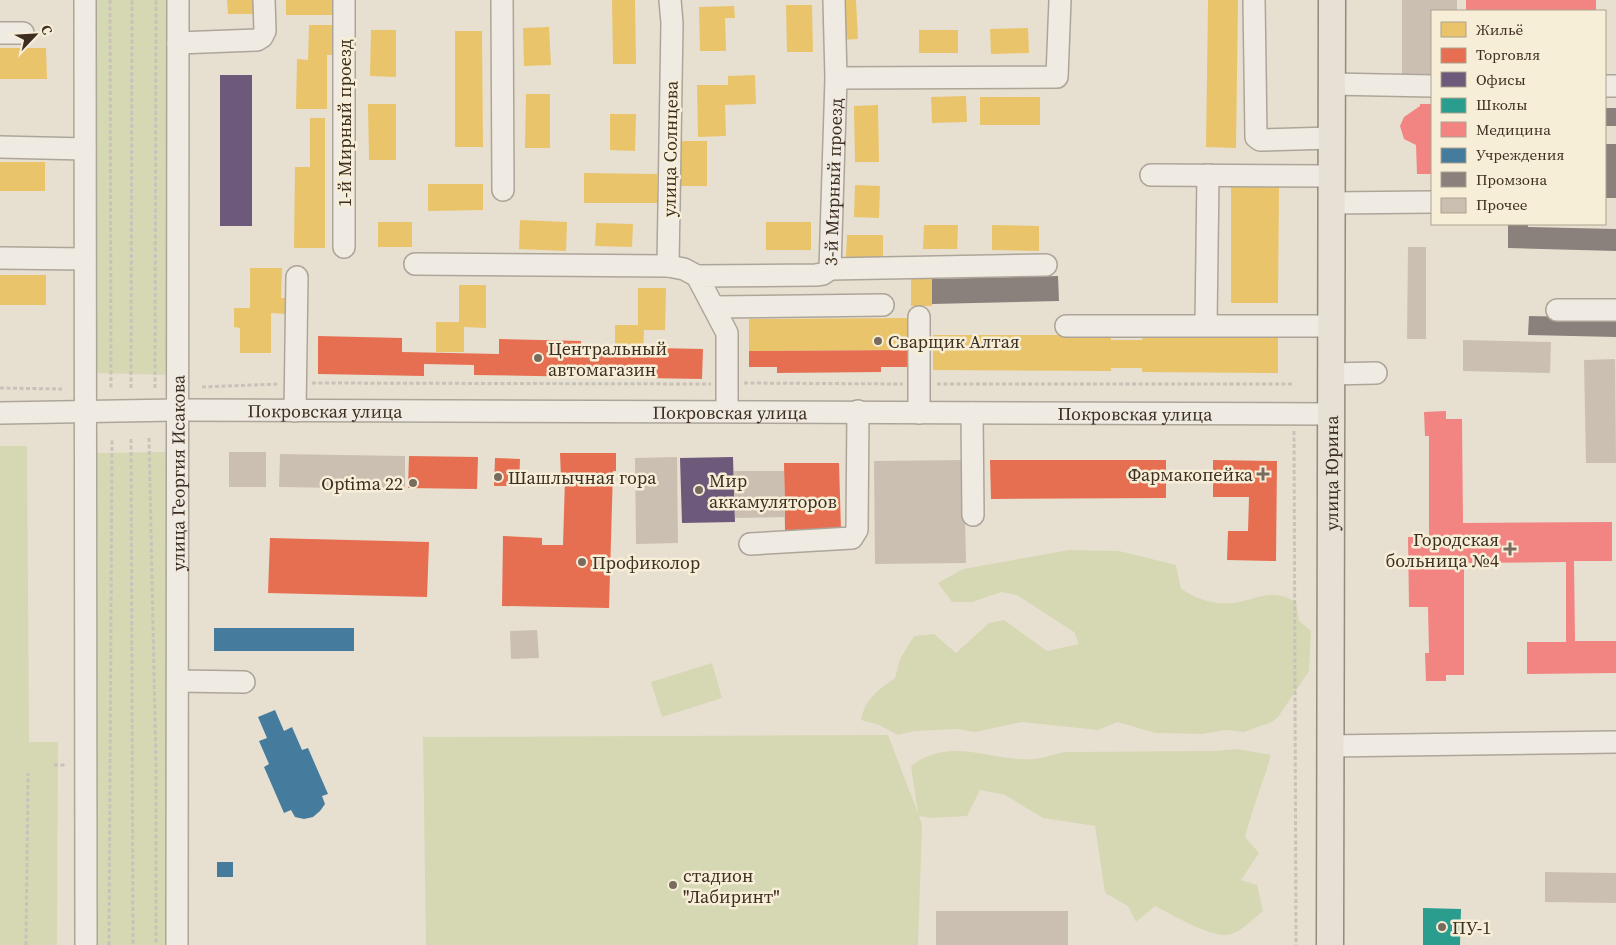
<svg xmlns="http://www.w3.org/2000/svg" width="1616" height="945" font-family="'Source Serif 4',serif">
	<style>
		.green { fill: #d6d7b3 }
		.homes { fill: #e9c46a }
		.shops { fill: #e76f51 }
		.offices { fill: #6d597a }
		.schools { fill: #2a9d8f }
		.health { fill: #f28482 }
		.public { fill: #457b9d }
		.industry { fill: #8a817c }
		.building { fill: #cbbfb2 }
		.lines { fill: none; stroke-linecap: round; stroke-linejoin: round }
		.minor-casing { stroke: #ada599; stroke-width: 24 }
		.major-casing { stroke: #928b80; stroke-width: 29 }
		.path { stroke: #c8c2b9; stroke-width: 3; stroke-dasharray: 4 2.5; stroke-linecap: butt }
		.minor { stroke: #efebe3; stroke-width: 21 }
		.major { stroke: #e6e1d4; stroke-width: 26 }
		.poi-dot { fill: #786c5e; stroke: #f7eed8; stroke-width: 2 }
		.labels { text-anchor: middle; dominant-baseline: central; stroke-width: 5; stroke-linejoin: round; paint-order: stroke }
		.street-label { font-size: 18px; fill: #3d2e20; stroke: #f7eed8 }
		.poi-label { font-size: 18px; fill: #3d2e20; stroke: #f7eed8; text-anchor: start }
	</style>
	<rect width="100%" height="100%" fill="#e7e0d1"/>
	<path class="green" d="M 95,0 L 170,0 L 170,375 L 95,373 Z
		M 0,446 L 27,446 L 29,742 L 58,742 L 57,945 L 0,945 Z
		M 172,452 L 171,945 L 96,945 L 95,453 Z
		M 1069,550 L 1119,551 L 1176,565 L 1181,589 C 1197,599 1214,605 1233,603 C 1259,599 1271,587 1296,602 L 1299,621 L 1311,631 L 1309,671 L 1278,717 L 1272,722 L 1244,732 L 1225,730 L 1202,734 L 1156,733 L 1117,722 L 1098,730 L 1022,722 L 975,732 L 958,729 L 914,731 L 898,735 L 879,725 L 861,720 C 865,699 878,690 895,678 L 900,659 L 914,636 L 934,634 L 956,653 L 989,623 L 1004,620 L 1047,651 L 1079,644 L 1074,632 L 1017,595 L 1001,592 L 972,602 L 952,602 L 938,583 L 963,569 Z
		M 712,663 L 722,698 L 662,717 L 651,682 Z
		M 888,735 L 918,813 L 911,766 C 947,739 979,756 1019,759 C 1034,761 1050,756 1064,752 L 1214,751 L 1237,749 L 1271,755 C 1263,783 1252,809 1245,837 L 1259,853 L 1241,880 L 1257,885 L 1263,911 C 1254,918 1242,931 1231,934 C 1214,940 1171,914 1155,906 L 1136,922 L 1128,906 L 1105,893 L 1095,826 L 1043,818 L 1005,795 L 980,790 L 967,816 L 931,818 L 919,816 L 922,825 L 918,945 L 426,945 L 423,737 Z"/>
	<path class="homes" d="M 227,0 L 257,0 L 257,14 L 228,14 Z
		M 286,0 L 334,0 L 334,15 L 286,15 Z
		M 612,0 L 635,0 L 636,64 L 613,64 Z
		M 837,0 L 856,0 L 858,39 L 839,40 Z
		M 1208,0 L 1238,0 L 1236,148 L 1206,147 Z
		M 786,5 L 812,5 L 813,52 L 787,52 Z
		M 734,6 L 735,18 L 725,18 L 726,51 L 700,51 L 699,7 Z
		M 309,25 L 334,25 L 334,55 L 327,55 L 327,109 L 296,109 L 297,59 L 308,60 Z
		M 549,27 L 551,65 L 524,66 L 523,28 Z
		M 1028,28 L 1029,53 L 991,54 L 990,29 Z
		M 371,30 L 396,30 L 396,77 L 370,76 Z
		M 919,30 L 958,30 L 958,53 L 919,53 Z
		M 455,31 L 482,31 L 483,147 L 455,147 Z
		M 0,48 L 46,48 L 47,79 L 0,79 Z
		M 755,75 L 756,104 L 725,105 L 726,136 L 698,137 L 697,85 L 728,85 L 728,76 Z
		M 526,94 L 550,94 L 550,148 L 525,148 Z
		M 966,96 L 967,122 L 932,123 L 931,97 Z
		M 980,97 L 1040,97 L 1040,125 L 980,125 Z
		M 368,104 L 396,104 L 396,160 L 369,160 Z
		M 878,105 L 879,162 L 855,162 L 854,106 Z
		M 610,114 L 636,114 L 635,151 L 610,150 Z
		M 310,118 L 325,118 L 325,248 L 294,248 L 295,167 L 310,167 Z
		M 680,141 L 707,141 L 707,186 L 679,186 Z
		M 0,162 L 45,162 L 45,191 L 0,191 Z
		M 584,173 L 657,174 L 657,203 L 584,203 Z
		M 428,184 L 483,184 L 483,210 L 428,211 Z
		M 855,185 L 880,186 L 879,218 L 854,217 Z
		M 1231,186 L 1279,186 L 1278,303 L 1231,303 Z
		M 520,220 L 567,222 L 566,251 L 519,249 Z
		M 378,222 L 412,222 L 412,247 L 378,247 Z
		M 766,222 L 811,222 L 811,250 L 766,250 Z
		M 596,223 L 633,224 L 632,247 L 595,246 Z
		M 924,225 L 958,225 L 957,249 L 923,249 Z
		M 992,225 L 1039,226 L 1039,251 L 992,250 Z
		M 847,235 L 883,235 L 883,257 L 846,257 Z
		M 250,268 L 282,268 L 281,298 L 287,298 L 287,314 L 271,313 L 271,353 L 240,353 L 240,328 L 234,327 L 234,308 L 250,308 Z
		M 0,275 L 46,275 L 46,305 L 0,305 Z
		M 911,275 L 933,275 L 932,306 L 911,306 Z
		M 459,285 L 486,285 L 486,328 L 464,327 L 464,352 L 436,352 L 436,322 L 459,322 Z
		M 638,288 L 666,288 L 665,330 L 644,330 L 643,355 L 615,355 L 615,325 L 638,325 Z
		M 907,318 L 907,350 L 749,351 L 749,319 Z
		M 933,335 L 1111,335 L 1111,340 L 1142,340 L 1143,336 L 1278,337 L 1278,373 L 1142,372 L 1142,368 L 1111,368 L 1111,371 L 933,370 Z"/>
	<path class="shops" d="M 318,336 L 402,338 L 402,352 L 499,354 L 499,339 L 581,341 L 581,355 L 656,357 L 656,348 L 703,349 L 702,379 L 644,378 L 644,369 L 592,368 L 592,377 L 474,375 L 474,365 L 424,364 L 424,376 L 318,374 Z
		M 907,350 L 907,367 L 881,367 L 881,372 L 777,373 L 777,367 L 749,367 L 749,351 Z
		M 560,453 L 616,453 L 616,471 L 613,471 L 609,608 L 502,606 L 503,536 L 542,538 L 542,545 L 563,545 L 565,479 L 561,478 Z
		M 409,456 L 478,457 L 477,489 L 408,488 Z
		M 495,458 L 520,459 L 519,486 L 494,486 Z
		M 990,460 L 1166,460 L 1166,498 L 991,499 Z
		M 1213,460 L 1277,461 L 1276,561 L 1227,560 L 1228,531 L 1248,531 L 1249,497 L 1213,497 Z
		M 784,463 L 839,463 L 841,530 L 785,531 Z
		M 270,538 L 429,542 L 427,597 L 268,593 Z"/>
	<path class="offices" d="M 220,75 L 252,75 L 252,226 L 220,226 Z
		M 733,457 L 735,522 L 682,523 L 680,458 Z"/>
	<path class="schools" d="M 1423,908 L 1461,909 L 1460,945 L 1423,945 Z"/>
	<path class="health" d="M 1466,0 L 1596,0 L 1596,11 L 1466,11 Z
		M 1420,104 L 1432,104 L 1432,174 L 1417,174 L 1416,145 L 1404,139 L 1400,126 L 1404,117 L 1420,106 Z
		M 1446,411 L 1446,419 L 1462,419 L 1463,523 L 1612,522 L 1612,561 L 1574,561 L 1575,641 L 1616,641 L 1616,673 L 1527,674 L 1527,642 L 1566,642 L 1566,562 L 1464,563 L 1464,675 L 1446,675 L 1446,681 L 1426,681 L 1425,653 L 1429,653 L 1428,607 L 1409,607 L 1408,537 L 1429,537 L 1429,436 L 1425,436 L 1424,412 Z"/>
	<path class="public" d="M 214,628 L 354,628 L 354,651 L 214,651 Z
		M 275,710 L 284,731 L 292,727 L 302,750 L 308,748 L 328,794 L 322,796 L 325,804 L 320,811 L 313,817 L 304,819 L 295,817 L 291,810 L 284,813 L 264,767 L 269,764 L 259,741 L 267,738 L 258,717 Z
		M 217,862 L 233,862 L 233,877 L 217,877 Z"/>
	<path class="industry" d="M 1605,108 L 1616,108 L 1616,126 L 1605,126 Z
		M 1605,144 L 1616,144 L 1616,198 L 1605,198 Z
		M 1508,224 L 1528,224 L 1528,227 L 1616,229 L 1616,251 L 1508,248 Z
		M 1058,276 L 1059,301 L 932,304 L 932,279 Z
		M 1529,316 L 1616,318 L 1616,337 L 1528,335 Z"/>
	<path class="building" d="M 1402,0 L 1457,0 L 1457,11 L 1432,11 L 1432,78 L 1402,78 Z
		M 1408,247 L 1426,247 L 1426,339 L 1407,339 Z
		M 1463,340 L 1551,342 L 1550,373 L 1463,371 Z
		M 1615,359 L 1616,463 L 1586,463 L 1584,360 Z
		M 229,452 L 266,452 L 266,487 L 229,487 Z
		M 280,454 L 405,456 L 405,489 L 279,487 Z
		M 677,457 L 678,543 L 636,544 L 635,458 Z
		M 964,460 L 966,563 L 875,564 L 874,461 Z
		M 734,471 L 784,471 L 785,517 L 735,518 Z
		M 537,630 L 539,658 L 511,659 L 510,631 Z
		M 1545,872 L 1616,873 L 1616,903 L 1545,902 Z
		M 936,911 L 1068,911 L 1068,945 L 936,945 Z"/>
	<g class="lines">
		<g class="minor-casing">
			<g id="minor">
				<path d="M 85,0 L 86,945"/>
				<path d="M 502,0 L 503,190"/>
				<path d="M 670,0 L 672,23 L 668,266 L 684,269 L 697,276"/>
				<path d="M 1254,0 L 1256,137 L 1260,140 L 1331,138"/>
				<path d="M 0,33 L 23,33"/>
				<path d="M 178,43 L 257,40 L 262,37 L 265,31 L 264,0"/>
				<path d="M 836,78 L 1057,77 L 1060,0"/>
				<path d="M 1331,84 L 1432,86"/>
				<path d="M 1605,86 L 1616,86"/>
				<path d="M 0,147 L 85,149"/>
				<path d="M 1151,175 L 1330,176"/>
				<path d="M 1331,203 L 1432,202"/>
				<path d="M 344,247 L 344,0"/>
				<path d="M 0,258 L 85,259"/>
				<path d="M 415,264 L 668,266"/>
				<path d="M 830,269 L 1046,265"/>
				<path d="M 714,307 L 883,305"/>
				<path d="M 1557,310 L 1616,310"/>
				<path d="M 919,317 L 919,413"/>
				<path d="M 1206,325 L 1208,175"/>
				<path d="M 1066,326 L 1330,326"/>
				<path d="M 1330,374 L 1376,373"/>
				<path d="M 295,411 L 297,277"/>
				<path id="s1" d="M 727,411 L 727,333 L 697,276 L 816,275 L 823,274 L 830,269 L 836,78 L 834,0"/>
				<path id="s2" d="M 0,413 L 177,410 L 1329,414"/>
				<path d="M 972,413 L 973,515"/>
				<path d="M 750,544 L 852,538 L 857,530 L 858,411"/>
				<path d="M 178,681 L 244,682"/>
				<path d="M 1329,746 L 1616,742"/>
				<path id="s3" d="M 177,945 L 178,0"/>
			</g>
		</g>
		<g class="major-casing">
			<g id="major">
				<path id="s4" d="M 1330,945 L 1332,0"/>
			</g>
		</g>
		<path class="path" d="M 110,0 L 111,388
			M 312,383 L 711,384
			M 744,383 L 903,384
			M 937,384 L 1294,384
			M 202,387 L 278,384
			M 0,388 L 62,389
			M 131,388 L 132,0
			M 155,388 L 156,0
			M 1294,431 L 1296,945
			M 149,438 L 156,765 L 156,945
			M 131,439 L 133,945
			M 54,765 L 65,765
			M 26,945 L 28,773
			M 109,945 L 112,439"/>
		<use href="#minor" class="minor"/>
		<use href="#major" class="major"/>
	</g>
	<g class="poi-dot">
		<circle cx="878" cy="341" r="5"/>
		<circle cx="538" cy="358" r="5"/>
		<path d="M1260.5 466.5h5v5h5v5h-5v5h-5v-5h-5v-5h5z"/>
		<circle cx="498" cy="477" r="5"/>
		<circle cx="413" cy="483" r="5"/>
		<circle cx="699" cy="490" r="5"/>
		<path d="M1507.5 541.5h5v5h5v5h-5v5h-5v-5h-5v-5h5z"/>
		<circle cx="582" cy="562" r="5"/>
		<circle cx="673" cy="885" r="5"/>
		<circle cx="1442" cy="927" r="5"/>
	</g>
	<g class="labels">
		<g class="street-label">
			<text transform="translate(344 123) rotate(-90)">1-й Мирный проезд</text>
			<text transform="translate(670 149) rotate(-89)">улица Солнцева</text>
			<text stroke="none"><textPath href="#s1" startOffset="364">3-й Мирный проезд</textPath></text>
			<text stroke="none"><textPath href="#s2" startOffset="325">Покровская улица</textPath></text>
			<text stroke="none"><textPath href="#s2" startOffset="730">Покровская улица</textPath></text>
			<text stroke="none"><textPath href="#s2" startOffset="1135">Покровская улица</textPath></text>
			<text stroke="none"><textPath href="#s4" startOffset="472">улица Юрина</textPath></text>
			<text stroke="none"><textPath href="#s3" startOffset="472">улица Георгия Исакова</textPath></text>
		</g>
		<g class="poi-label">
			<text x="888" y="341">Сварщик Алтая</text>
			<text x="548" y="348">Центральный<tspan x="548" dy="21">автомагазин</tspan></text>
			<text x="1253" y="474" text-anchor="end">Фармакопейка</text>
			<text x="508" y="477">Шашлычная гора</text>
			<text x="709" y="480">Мир<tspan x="709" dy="21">аккамуляторов</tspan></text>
			<text x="403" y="483" text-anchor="end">Optima 22</text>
			<text x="1499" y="539" text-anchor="end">Городская<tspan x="1499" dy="21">больница №4</tspan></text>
			<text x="592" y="562">Профиколор</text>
			<text x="683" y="875">стадион<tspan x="683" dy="21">"Лабиринт"</tspan></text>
			<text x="1452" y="927">ПУ-1</text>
		</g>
	</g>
	<rect x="1431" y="10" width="175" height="215" fill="#f7eed8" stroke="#ada18e"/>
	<rect x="1441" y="22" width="25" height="15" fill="#e9c46a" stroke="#ada18e"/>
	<text x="1476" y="35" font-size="15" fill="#3d2e20">Жильё</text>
	<rect x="1441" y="48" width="25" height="15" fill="#e76f51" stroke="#ada18e"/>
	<text x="1476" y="60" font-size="15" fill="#3d2e20">Торговля</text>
	<rect x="1441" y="72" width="25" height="15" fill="#6d597a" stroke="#ada18e"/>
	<text x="1476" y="85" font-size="15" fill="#3d2e20">Офисы</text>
	<rect x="1441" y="98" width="25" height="15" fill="#2a9d8f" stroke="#ada18e"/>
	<text x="1476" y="110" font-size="15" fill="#3d2e20">Школы</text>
	<rect x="1441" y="122" width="25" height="15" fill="#f28482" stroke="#ada18e"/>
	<text x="1476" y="135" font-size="15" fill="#3d2e20">Медицина</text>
	<rect x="1441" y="148" width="25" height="15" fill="#457b9d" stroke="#ada18e"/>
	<text x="1476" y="160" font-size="15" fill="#3d2e20">Учреждения</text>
	<rect x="1441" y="172" width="25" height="15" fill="#8a817c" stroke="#ada18e"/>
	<text x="1476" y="185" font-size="15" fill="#3d2e20">Промзона</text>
	<rect x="1441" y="198" width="25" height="15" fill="#cbbfb2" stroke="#ada18e"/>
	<text x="1476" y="210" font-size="15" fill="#3d2e20">Прочее</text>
	<g transform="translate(35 35) rotate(65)" stroke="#f7eed8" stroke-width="4" paint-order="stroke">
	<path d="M0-4L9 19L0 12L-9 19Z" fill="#3d2e20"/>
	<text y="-8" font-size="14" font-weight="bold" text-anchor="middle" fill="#3d2e20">С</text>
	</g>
</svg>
